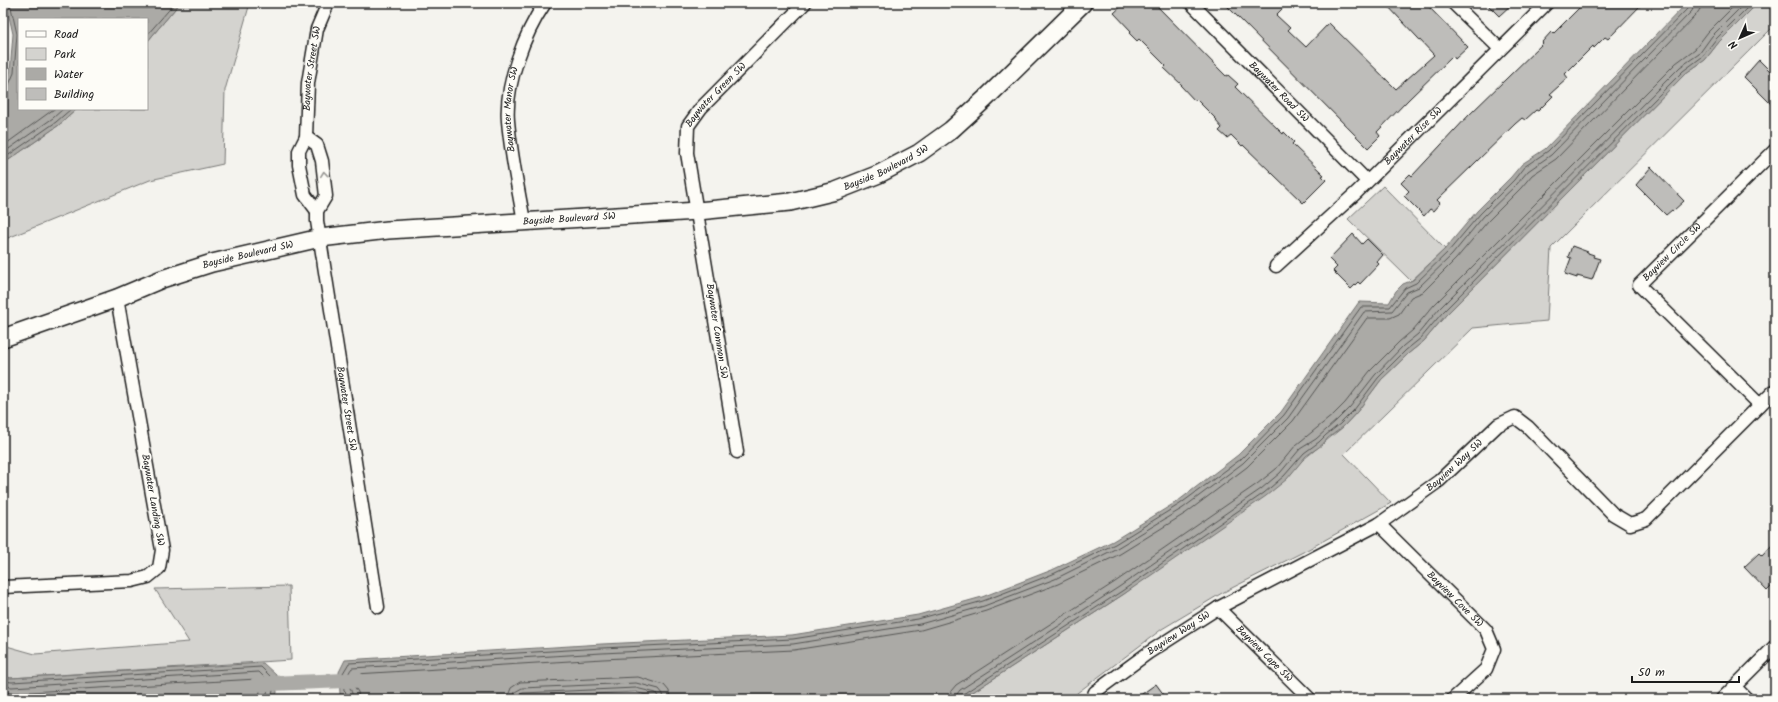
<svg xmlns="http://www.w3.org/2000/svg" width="1778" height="702" font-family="Kalam,sans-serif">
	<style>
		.green { fill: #d4d3cf; stroke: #787876 }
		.water { fill: #abaaa6; stroke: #72716f }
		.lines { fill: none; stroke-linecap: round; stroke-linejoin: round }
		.shore { stroke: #555553; stroke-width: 1 }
		.canal { stroke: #abaaa6; stroke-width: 15 }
		.building { fill: #bebdba; stroke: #1c1c1c }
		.street-casing { stroke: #1c1c1c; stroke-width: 15 }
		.secondary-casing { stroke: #1c1c1c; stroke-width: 20 }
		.street { stroke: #fdfcf7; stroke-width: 12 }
		.secondary { stroke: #fdfcf7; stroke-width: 17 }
		.oneway { stroke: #989794 }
		.labels { text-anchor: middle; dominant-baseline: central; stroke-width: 4; stroke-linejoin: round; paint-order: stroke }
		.street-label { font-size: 10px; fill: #1c1c1c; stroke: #fdfcf7 }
	</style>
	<rect width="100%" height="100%" fill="#f4f3ee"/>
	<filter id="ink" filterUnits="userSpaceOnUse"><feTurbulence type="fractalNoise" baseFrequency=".025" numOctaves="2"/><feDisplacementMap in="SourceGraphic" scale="8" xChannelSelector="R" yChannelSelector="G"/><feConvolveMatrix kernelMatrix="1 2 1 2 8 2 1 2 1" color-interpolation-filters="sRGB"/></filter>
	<g filter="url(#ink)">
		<path class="green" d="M 180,3 L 250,3 L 225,90 L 223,164 L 150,180 L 3,240 L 3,164 L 59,125 L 77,109 L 147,109 L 147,42 Z
			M 1758,3 L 1775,3 L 1775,25 L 1551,248 L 1547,321 L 1473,328 L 1344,454 L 1391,503 L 1307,550 L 1222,593 L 1162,629 L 1077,693 L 1076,699 L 962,699 L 1124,594 L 1298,464 L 1343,427 L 1357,412 L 1381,380 L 1409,353 L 1424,341 L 1445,316 L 1686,73 L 1705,60 L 1719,42 Z
			M 1383,186 L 1445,249 L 1411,281 L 1348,219 Z
			M 289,586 L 291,660 L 11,678 L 3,677 L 3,645 L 35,654 L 189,642 L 155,589 Z"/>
		<path class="water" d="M 6,3 L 180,3 L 147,42 L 147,19 L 19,19 L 19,109 L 77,109 L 59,125 L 3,164 L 3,89 L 10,72 L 13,34 Z
			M 1687,3 L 1758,3 L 1719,42 L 1705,60 L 1686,73 L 1445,316 L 1424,341 L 1409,353 L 1381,380 L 1357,412 L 1343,427 L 1328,438 L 1322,445 L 1306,456 L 1287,479 L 1266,496 L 1124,594 L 962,699 L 658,699 L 636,692 L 485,699 L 346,699 L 340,694 L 339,672 L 345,660 L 602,644 L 792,635 L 918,615 L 982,597 L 1052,570 L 1113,541 L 1178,501 L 1238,455 L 1281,412 L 1359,302 L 1389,303 L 1396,291 L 1403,284 L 1413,280 L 1445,249 L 1477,211 L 1511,177 L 1522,164 L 1545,149 Z
			M 263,663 L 276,675 L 277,693 L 273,699 L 3,699 L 3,677 L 11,678 Z"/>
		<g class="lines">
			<path class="shore" d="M 147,35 L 175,3
				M 3,89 L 8,87 L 14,73 L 17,34 L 10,3
				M 3,146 L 54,109
				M 3,153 L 53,118 L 63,109
				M 3,159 L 56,122 L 71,109
				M 3,681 L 12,682 L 261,667 L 272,678 L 273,691 L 270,699
				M 3,686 L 12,687 L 259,672 L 267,680 L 268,690 L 265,699
				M 3,692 L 12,693 L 257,679 L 261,683 L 259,699
				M 348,699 L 348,695 L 344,691 L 343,673 L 349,663 L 602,648 L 793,639 L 918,619 L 983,601 L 1053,574 L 1115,544 L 1180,504 L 1241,459 L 1284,415 L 1361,307 L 1390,307 L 1405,288 L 1416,283 L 1448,252 L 1480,214 L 1514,180 L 1524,167 L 1548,151 L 1688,8 L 1690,3
				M 353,699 C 353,689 342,680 352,668 L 602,653 L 793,644 L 920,624 L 984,606 L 1055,579 L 1117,548 L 1183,508 L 1243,463 L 1288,418 L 1364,312 L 1392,311 L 1407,292 L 1419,287 L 1452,255 L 1483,217 L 1517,184 L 1528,171 L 1551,155 L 1692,11 L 1695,3
				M 359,699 L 358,692 L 354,686 L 354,676 L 356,674 L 603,659 L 794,650 L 921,630 L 986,611 L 1058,584 L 1120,554 L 1186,513 L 1247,467 L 1293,421 L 1367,318 L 1390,318 L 1399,314 L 1411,297 L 1423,292 L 1456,259 L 1488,221 L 1521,188 L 1532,175 L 1556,159 L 1696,15 L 1700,9 L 1701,3
				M 507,699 L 511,688 L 520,682 L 638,677 L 664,685 L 669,691 L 670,699
				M 513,699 L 515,692 L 522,688 L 636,683 L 659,689 L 663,694 L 664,699
				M 518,699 L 519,695 L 523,693 L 636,688 L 656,693 L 659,699
				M 950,699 L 951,691 L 956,685 L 1115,582 L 1257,484 L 1276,469 L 1296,445 L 1333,415 L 1345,403 L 1370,371 L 1399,342 L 1413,330 L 1434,305 L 1676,63 L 1695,49 L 1708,32 L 1737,3
				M 956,699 L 957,694 L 960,690 L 1119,587 L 1261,489 L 1280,473 L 1300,449 L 1316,439 L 1337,420 L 1350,407 L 1375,375 L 1403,346 L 1418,334 L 1439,309 L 1680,67 L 1699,54 L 1712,36 L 1745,3
				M 961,699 L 963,694 L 1122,591 L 1264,493 L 1284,476 L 1304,453 L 1319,442 L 1326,435 L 1340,424 L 1354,410 L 1378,378 L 1406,350 L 1421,338 L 1442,313 L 1683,71 L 1702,57 L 1716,39 L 1752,3"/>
			<path class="canal" d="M 257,684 L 358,680"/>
		</g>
		<path class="building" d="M 1125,3 L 1154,3 L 1226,76 L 1228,75 L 1238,84 L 1235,87 L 1283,134 L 1284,132 L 1294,142 L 1292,144 L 1324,175 L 1322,176 L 1326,180 L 1303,203 L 1243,145 L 1242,146 L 1231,135 L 1227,138 L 1219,131 L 1222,128 L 1216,121 L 1217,120 L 1196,99 L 1195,101 L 1181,86 L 1182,85 L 1164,68 L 1166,66 L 1139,39 L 1137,41 L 1129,33 L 1131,31 L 1114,13 Z
			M 1224,3 L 1288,3 L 1276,15 L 1290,28 L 1288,30 L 1306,47 L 1329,23 L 1396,89 L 1434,55 L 1385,3 L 1425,3 L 1468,47 L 1455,59 L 1453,56 L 1408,100 L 1377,132 L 1380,136 L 1368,148 Z
			M 1486,3 L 1513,3 L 1499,16 Z
			M 1584,3 L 1643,3 L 1608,39 L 1605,37 L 1594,48 L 1593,46 L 1565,74 L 1568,78 L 1550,94 L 1553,96 L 1538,111 L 1536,110 L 1525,120 L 1522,118 L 1515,124 L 1437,200 L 1440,203 L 1433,211 L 1430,209 L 1424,216 L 1404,196 L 1409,191 L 1401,183 L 1410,174 L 1412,176 L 1469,115 L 1543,43 L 1542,42 L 1551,32 L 1553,34 Z
			M 1759,60 L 1775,76 L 1775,108 L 1744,77 Z
			M 1651,167 L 1684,201 L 1673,211 L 1672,210 L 1666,215 L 1636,185 Z
			M 1353,234 L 1362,244 L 1367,239 L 1383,255 L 1377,262 L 1379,264 L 1360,284 L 1358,282 L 1351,289 L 1333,271 L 1337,267 L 1329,259 Z
			M 1572,246 L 1588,252 L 1588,253 L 1594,255 L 1593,257 L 1600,259 L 1592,280 L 1577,276 L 1577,278 L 1565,274 L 1571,258 L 1568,257 Z
			M 1775,542 L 1775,583 L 1767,591 L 1744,567 L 1759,553 L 1762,556 Z
			M 1156,684 L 1167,699 L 1135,699 Z"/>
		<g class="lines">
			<g class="street-casing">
				<g id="street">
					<path id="s1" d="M 1191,3 L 1367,181"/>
					<path d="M 1453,3 L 1500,49"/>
					<path id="s2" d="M 306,137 L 317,145 L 322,161 L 326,196 L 317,211 L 317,221 L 378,607"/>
					<path id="s3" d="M 317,211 L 305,195 L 299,165 L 299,151 L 306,137 L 308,83 L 317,29 L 328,3"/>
					<path id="s4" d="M 524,221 C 518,189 511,155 508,121 C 505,84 524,34 545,3"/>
					<path id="s5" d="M 1276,266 L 1357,192 L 1547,3"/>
					<path id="s6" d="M 1760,405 L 1639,285 L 1775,150"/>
					<path id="s7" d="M 737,452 L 687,153 L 688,126 L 701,108 L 805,3"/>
					<path id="s8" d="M 1379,524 L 1486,630 L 1494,649 L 1486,669 L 1453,699"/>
					<path d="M 3,587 L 132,581 L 148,577 L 159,568 L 162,550 L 117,298"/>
					<path id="s9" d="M 1218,608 L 1310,699"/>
					<path d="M 1735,687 L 1747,699"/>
					<path id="s10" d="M 1092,699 L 1095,692 L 1148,653 L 1218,608 L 1379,524 L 1439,481 L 1498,425 L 1515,417 L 1528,427 L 1613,514 L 1630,524 L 1646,519 L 1775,390"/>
					<path d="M 1722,699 L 1775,646"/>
				</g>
			</g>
			<g class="secondary-casing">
				<g id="secondary">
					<path id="s11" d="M 3,338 L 117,298 L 162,279 L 212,263 L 320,238 L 388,230 L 698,211 L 790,202 L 836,191 L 879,174 L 919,153 L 951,130 L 985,99 L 1083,3"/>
				</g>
			</g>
			<use href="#street" class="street"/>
			<use href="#secondary" class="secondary"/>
		</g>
		<defs><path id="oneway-chevron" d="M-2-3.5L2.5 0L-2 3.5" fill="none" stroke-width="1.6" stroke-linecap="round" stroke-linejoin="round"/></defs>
		<use class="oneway" href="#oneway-chevron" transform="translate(324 174) rotate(-96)"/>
	</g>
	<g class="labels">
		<g class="street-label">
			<text stroke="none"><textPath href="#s3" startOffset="149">Baywater Street SW</textPath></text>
			<text stroke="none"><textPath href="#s1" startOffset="125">Baywater Road SW</textPath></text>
			<text stroke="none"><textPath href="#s7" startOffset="372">Baywater Green SW</textPath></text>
			<text stroke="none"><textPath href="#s4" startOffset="113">Baywater Manor SW</textPath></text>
			<text stroke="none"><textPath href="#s5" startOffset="189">Baywater Rise SW</textPath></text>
			<text stroke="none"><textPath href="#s11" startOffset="907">Bayside Boulevard SW</textPath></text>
			<text stroke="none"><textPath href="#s11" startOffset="583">Bayside Boulevard SW</textPath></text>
			<text stroke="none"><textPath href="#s6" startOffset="217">Bayview Circle SW</textPath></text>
			<text stroke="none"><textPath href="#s11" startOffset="259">Bayside Boulevard SW</textPath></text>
			<text transform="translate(717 331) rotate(81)">Baywater Common SW</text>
			<text stroke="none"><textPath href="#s2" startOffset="283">Baywater Street SW</textPath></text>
			<text stroke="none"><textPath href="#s10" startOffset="434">Bayview Way SW</textPath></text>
			<text transform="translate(153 500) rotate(80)">Baywater Landing SW</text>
			<text stroke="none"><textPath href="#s8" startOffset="107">Bayview Cove SW</textPath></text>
			<text stroke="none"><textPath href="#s10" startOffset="110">Bayview Way SW</textPath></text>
			<text stroke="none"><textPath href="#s9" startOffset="65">Bayview Cape SW</textPath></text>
		</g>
	</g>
	<rect width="1778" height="702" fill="none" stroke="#fdfcf7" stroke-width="16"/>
	<rect x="8" y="8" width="1762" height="686" fill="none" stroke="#1c1c1c" stroke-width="1.5" filter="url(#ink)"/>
	<rect x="18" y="18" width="130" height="92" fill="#fdfcf7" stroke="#a3a29f"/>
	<rect x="26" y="31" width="20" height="6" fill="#fdfcf7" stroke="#a3a29f"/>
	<text x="54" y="38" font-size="12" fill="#1c1c1c">Road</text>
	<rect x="26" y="48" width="20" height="12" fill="#d4d3cf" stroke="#a3a29f"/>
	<text x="54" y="58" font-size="12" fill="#1c1c1c">Park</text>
	<rect x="26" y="68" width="20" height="12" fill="#abaaa6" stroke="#a3a29f"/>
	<text x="54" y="78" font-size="12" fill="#1c1c1c">Water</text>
	<rect x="26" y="88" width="20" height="12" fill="#bebdba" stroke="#a3a29f"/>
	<text x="54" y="98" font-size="12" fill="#1c1c1c">Building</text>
	<g transform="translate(1740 38) rotate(225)" stroke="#fdfcf7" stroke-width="3" paint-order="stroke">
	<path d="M0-3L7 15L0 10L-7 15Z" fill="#1c1c1c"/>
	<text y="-6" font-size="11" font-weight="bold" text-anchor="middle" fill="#1c1c1c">N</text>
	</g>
	<path d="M1632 676v6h107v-6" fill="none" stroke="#1c1c1c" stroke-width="2"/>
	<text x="1638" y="676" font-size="12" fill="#1c1c1c" stroke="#fdfcf7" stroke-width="3" paint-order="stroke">50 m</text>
</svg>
